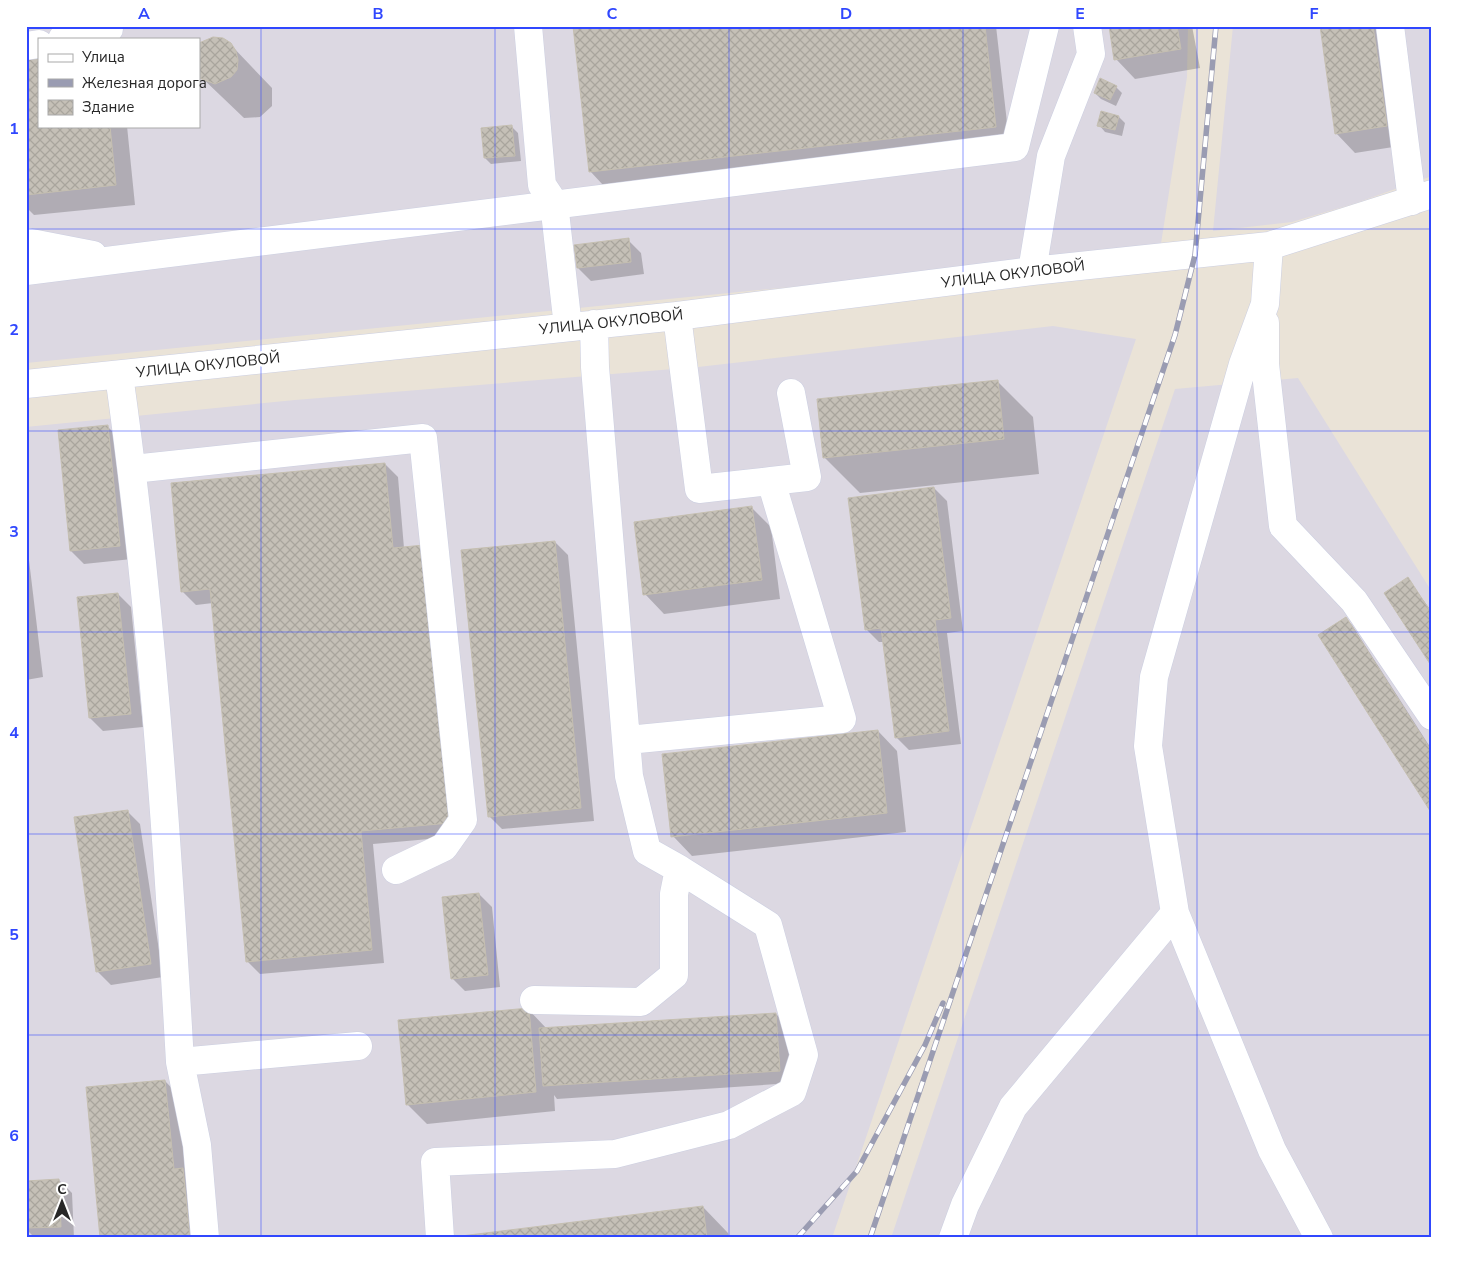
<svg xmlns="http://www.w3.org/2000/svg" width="1458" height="1264" font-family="'Nunito Sans',sans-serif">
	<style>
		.industrial { fill: #dcd8e2; fill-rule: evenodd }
		.shadow { fill: #0003 }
		.building { fill: url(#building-cross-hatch); stroke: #c5bfb1 }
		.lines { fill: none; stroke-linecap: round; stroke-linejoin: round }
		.minor-casing { stroke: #cccfe1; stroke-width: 29 }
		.minor { stroke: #fff; stroke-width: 28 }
		.rail-casing { stroke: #9a9cb2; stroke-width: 5.5 }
		.rail { stroke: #fff; stroke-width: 4; stroke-dasharray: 11; stroke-linecap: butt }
		.grid { fill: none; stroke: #3047fe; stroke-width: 1; stroke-opacity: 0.55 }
		.labels { text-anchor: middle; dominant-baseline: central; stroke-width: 5; stroke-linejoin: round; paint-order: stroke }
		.street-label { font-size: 15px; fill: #272727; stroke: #fff }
		.neatline { fill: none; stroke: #3047fe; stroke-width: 2 }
		.grid-label { font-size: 16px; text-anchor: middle; font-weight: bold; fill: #3047fe }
	</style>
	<defs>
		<pattern id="building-cross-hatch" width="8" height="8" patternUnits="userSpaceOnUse" patternTransform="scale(1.25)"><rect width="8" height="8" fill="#c5c0b7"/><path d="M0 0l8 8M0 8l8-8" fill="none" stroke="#a9a59d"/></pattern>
	</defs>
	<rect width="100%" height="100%" fill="#eae3d7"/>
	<path class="industrial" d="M 26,26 L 1188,26 L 1187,77 L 1160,250 L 26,363 ZM 39,39 L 199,39 L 199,126 L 39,126 Z
		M 1233,26 L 1432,26 L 1432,176 L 1356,203 L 1292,222 L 1213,231 Z
		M 1053,326 L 1136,339 L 832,1238 L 26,1238 L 26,427 L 295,400 L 698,367 Z
		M 1298,378 L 1432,592 L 1432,1238 L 891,1238 L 1175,389 Z"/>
	<path class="shadow" d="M 574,26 L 996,26 L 1009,140 L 603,185 L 590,171 Z
		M 1110,26 L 1192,26 L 1200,68 L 1135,79 L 1116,59 Z
		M 1325,26 L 1378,26 L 1406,145 L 1355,153 L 1336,133 Z
		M 213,38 L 230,44 L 272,88 L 272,106 L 260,117 L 244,118 L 199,75 L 199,45 Z
		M 26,55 L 39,126 L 127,126 L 135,205 L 34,215 L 26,207 Z
		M 1116,87 L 1122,93 L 1116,106 L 1101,99 L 1095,93 Z
		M 1119,117 L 1125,123 L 1122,136 L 1105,132 L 1099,125 Z
		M 512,127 L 518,133 L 521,161 L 491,164 L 485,158 Z
		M 628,240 L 641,253 L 644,274 L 591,281 L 578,268 Z
		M 997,381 L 1033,417 L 1039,474 L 860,493 L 824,457 Z
		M 107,426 L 120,439 L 132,559 L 84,564 L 71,551 Z
		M 385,464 L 398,477 L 404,548 L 463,836 L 373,844 L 384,963 L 260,974 L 247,961 L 213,603 L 196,605 L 183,592 Z
		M 934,488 L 947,501 L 963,631 L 947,633 L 961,744 L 909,750 L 896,737 L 884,642 L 879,642 L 866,629 Z
		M 752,508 L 771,527 L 780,599 L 664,614 L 645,594 Z
		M 26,535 L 43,677 L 26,680 Z
		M 555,542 L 568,555 L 594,821 L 502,829 L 489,816 Z
		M 1408,579 L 1432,612 L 1432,665 Z
		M 118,594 L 131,607 L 143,727 L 103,731 L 90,718 L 78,598 Z
		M 1346,619 L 1352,625 L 1432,750 L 1432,812 Z
		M 878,731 L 897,751 L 906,832 L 692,856 L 673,836 Z
		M 127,811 L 140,824 L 163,977 L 111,985 L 98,972 Z
		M 479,894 L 492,907 L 500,987 L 465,991 L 452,978 Z
		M 528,1009 L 547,1029 L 776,1014 L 789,1027 L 792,1083 L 557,1099 L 554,1095 L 555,1111 L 427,1124 L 407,1104 Z
		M 165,1081 L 190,1107 L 212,1238 L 101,1238 Z
		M 59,1180 L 72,1193 L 74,1238 L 35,1238 L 26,1229 L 26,1182 Z
		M 703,1207 L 728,1233 L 729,1238 L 463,1238 Z"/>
	<path class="building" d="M 573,26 L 985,26 L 996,127 L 589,172 Z
		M 1109,26 L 1177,26 L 1181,49 L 1114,60 Z
		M 1320,26 L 1373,26 L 1387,126 L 1335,134 Z
		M 213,37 L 223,38 L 231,43 L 236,51 L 238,60 L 237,70 L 231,77 L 215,84 L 199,78 L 199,43 Z
		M 39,53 L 39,126 L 110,126 L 116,185 L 26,195 L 26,54 Z
		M 1100,78 L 1117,86 L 1110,100 L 1094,93 Z
		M 1101,111 L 1119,116 L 1115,130 L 1097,126 Z
		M 512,125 L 515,156 L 484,158 L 481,128 Z
		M 629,238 L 631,262 L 577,268 L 574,245 Z
		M 998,380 L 1004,439 L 823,458 L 817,399 Z
		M 108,425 L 120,546 L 70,551 L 58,430 Z
		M 385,463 L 393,548 L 424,545 L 450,823 L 361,831 L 372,950 L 246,962 L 210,589 L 181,592 L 171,483 Z
		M 934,487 L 951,618 L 935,620 L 949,731 L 895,738 L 881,628 L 865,630 L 848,498 Z
		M 752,506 L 762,580 L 643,595 L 634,522 Z
		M 555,541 L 581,808 L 488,817 L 461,550 Z
		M 1408,577 L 1432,614 L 1432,667 L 1384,593 Z
		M 118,593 L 131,714 L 89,718 L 77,597 Z
		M 1346,617 L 1432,752 L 1432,814 L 1318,635 Z
		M 878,730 L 887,813 L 671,837 L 662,754 Z
		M 128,810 L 151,964 L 96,972 L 74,817 Z
		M 479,893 L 488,975 L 451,979 L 442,897 Z
		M 529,1008 L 536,1092 L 406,1105 L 398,1020 Z
		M 776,1013 L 780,1071 L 543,1086 L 539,1028 Z
		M 165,1080 L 174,1169 L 183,1168 L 190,1238 L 100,1238 L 86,1087 Z
		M 59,1179 L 61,1227 L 26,1228 L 26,1181 Z
		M 703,1206 L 707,1238 L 461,1238 L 461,1236 Z"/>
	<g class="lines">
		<g class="minor-casing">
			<path id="minor" d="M 528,26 L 542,185 L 554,203 L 568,327
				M 1390,26 L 1412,201
				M 62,39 L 109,29 L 109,26
				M 26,46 L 39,44
				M 26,242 L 93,255
				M 26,271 L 1015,147 L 1045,26
				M 1032,271 L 1051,156 L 1091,54 L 1087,26
				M 1265,323 L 1265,364 L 1283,526 L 1354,601 L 1432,716
				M 594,324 L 595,367 L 629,776 L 647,851 L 679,869
				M 119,375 C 151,602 167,832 180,1062 L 358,1046
				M 26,384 L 677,316 L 1032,271 L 1269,246 L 1432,194
				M 133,469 L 423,438 L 463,820 L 444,847 L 396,870
				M 771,481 L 807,477 L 791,393
				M 628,740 L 842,719 L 771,481 L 699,489 L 677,316
				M 1175,913 L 1272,1150 L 1319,1238
				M 180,1062 L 197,1145 L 205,1238
				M 440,1238 L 435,1162 L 615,1154 L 729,1125 L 792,1092 L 804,1055 L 768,925 L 679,869 L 674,894 L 674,975 L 641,1002 L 534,1000
				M 953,1238 L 965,1205 L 1013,1107 L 1175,913 L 1148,746 L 1154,677 L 1243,364 L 1265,304 L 1269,246"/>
		</g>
		<use href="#minor" class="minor"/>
		<g class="rail-casing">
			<path id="rail" d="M 797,1238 L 857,1171 L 925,1045 L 943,1003
				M 870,1238 L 1175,335 L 1195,255 L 1216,26"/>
		</g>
		<use href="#rail" class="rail"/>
	</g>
	<path class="grid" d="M 261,26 L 261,1238M 495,26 L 495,1238M 729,26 L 729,1238M 963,26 L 963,1238M 1197,26 L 1197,1238M 26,229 L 1432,229M 26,431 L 1432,431M 26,632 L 1432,632M 26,834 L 1432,834M 26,1035 L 1432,1035"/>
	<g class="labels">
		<g class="street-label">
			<text transform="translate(1013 274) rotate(-7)">УЛИЦА ОКУЛОВОЙ</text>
			<text transform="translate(611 322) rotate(-6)">УЛИЦА ОКУЛОВОЙ</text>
			<text transform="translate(208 365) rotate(-6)">УЛИЦА ОКУЛОВОЙ</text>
		</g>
	</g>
	<rect width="1458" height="1264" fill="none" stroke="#ffffff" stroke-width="55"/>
	<rect x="38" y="38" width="162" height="90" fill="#ffffff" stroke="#a9a9a9"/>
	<rect x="48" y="54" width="25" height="8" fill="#ffffff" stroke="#a9a9a9"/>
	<text x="82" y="62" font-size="15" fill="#272727">Улица</text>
	<rect x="48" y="79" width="25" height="8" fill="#9a9cb2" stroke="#a9a9a9"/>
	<text x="82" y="88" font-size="15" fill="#272727">Железная дорога</text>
	<rect x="48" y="100" width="25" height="15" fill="url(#building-cross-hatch)" stroke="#a9a9a9"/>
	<text x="82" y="112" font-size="15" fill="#272727">Здание</text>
	<g transform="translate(62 1202)" stroke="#ffffff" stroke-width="4" paint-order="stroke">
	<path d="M0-4L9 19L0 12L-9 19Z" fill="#272727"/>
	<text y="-8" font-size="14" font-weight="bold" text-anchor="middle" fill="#272727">С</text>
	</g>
	<rect x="28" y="28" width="1402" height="1208" class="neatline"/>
	<g class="grid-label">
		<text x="144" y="19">A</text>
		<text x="378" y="19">B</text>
		<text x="612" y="19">C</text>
		<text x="846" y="19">D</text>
		<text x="1080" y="19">E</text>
		<text x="1314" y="19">F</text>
		<text x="14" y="134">1</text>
		<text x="14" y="335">2</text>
		<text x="14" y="537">3</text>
		<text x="14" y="738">4</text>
		<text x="14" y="940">5</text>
		<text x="14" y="1141">6</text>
	</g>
</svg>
